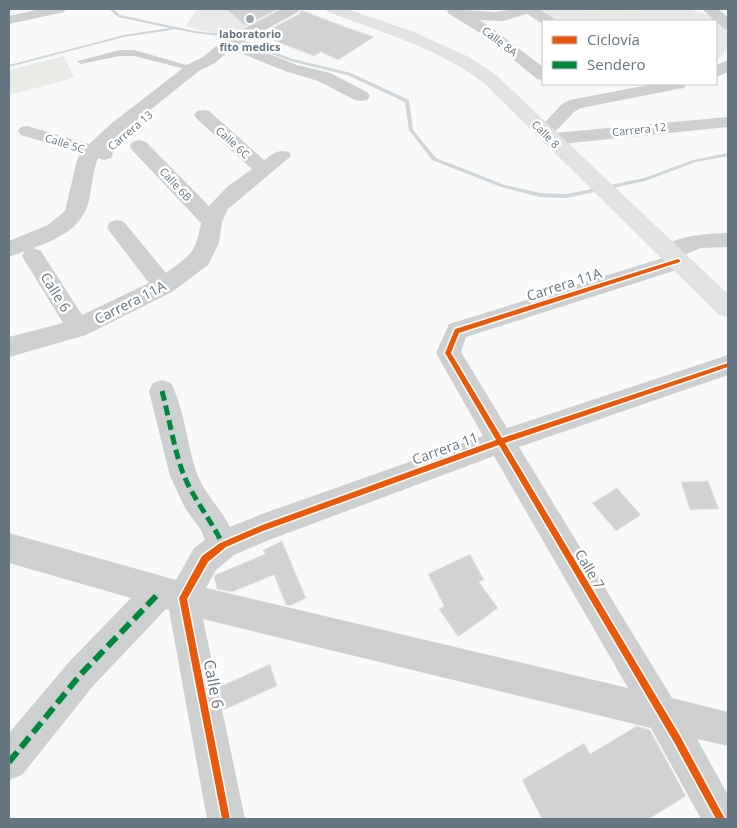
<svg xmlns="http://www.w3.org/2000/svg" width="737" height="828" font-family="'Open Sans',sans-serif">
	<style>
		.built { fill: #e8e9e9 }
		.green { fill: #e8ebe6 }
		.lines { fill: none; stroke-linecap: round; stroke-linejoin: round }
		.stream { fill: #ced6d9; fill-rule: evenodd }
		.building { fill: #d0d2d3; stroke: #e8e8e8 }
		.lane { fill: #cecfd0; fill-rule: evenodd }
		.street { fill: #cecfd0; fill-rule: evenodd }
		.primary { fill: #e1e2e2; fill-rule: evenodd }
		.quiet-far1 { stroke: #00873e; stroke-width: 5; stroke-dasharray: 10 5; stroke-linecap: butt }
		.quiet { stroke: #00873e; stroke-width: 6; stroke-dasharray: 13 6; stroke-linecap: butt }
		.cycleway-casing { stroke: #fff; stroke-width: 3 }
		.cycleway { fill: #e8590c; fill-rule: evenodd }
		.poi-dot { fill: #99a4ac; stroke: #fff; stroke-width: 2 }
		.labels { text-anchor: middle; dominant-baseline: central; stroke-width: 5; stroke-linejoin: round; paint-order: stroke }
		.far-poi-label { font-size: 11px; font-weight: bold; fill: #657683; stroke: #fff }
		.far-street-label { font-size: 11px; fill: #657683; stroke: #fff }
		.street-label { font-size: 14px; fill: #657683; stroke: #fff }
		.near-street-label { font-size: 16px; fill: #657683; stroke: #fff }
	</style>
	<rect width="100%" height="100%" fill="#f9f9f9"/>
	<path class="built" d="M 197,9 L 286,9 L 244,33 L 216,34 L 186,26 Z
		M 538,9 L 687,9 L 710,15 L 726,29 L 728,37 L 726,51 L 716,62 L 716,21 L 553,21 Z"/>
	<path class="green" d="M 585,9 L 643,9 C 613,25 615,23 585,9 Z
		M 64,56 L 74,78 L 9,95 L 9,70 Z"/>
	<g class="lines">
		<path class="stream" d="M 109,9 L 113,9 L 120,15 L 195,31 L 229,35 L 293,59 L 351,73 L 409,100 L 413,130 L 436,158 L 505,185 L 540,193 L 567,194 L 644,178 L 693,160 L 728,153 L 728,156 L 696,162 L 645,181 L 567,198 L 540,197 L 501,187 L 432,160 L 409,130 L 405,102 L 347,75 L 290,61 L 227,37 L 195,33 L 173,29 L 171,30 L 124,37 L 9,67 L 9,65 L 124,35 L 170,28 L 118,17 Z"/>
	</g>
	<path class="building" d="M 226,9 L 278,9 L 245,26 Z
		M 301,10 L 343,26 L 374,37 L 338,60 L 321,52 L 314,56 L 259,35 L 299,14 Z
		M 708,481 L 719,509 L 690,510 L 681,482 Z
		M 617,488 L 641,515 L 616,531 L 592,503 Z
		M 282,541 L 306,598 L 290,606 L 286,605 L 274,575 L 232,592 L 217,589 L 214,578 L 215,575 L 265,554 L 263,550 Z
		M 470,554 L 484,580 L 479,582 L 498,608 L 458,637 L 439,609 L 444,606 L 428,574 Z
		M 270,664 L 277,686 L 224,710 L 219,687 Z
		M 637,726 L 650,730 L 686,796 L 649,819 L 542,819 L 522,780 L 584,743 L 590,754 Z"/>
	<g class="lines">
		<path class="lane" d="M 120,50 L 134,50 L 197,68 L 193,71 L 134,56 L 120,56 L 81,64 L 77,61 Z"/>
		<path class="street" d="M 40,9 L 66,9 L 64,12 L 9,24 L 9,16 Z
			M 282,9 L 300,9 L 298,12 L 241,43 L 297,65 L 330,73 L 367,92 L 370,96 L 367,100 L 361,101 L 355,100 L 318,81 L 285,71 L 238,52 L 229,51 L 215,63 L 199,71 L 124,131 L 106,148 L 111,150 L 113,154 L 111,158 L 104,160 L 98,158 C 93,171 92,186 89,200 C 83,228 58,239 33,248 L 41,251 L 82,315 L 149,283 L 110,232 L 107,227 L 110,222 L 117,220 L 124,222 L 166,273 C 191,254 195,255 201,223 L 132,150 L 130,146 L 132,142 L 139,140 L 146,142 L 209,206 L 227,187 L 252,169 L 197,119 L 194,115 L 197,111 L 203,110 L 209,111 L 264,160 C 273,154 278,149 289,152 L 291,156 L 228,209 L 222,222 L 219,243 L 208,265 L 172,292 L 86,335 L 9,357 L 9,337 L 63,323 L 22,256 L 25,251 L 9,257 L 9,241 L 48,225 L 65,211 L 77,160 L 81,153 L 21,135 L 18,131 L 21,127 L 27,126 L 89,144 L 112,123 L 187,65 L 203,57 L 225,39 Z
			M 448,9 L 495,12 L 515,9 L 539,9 L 553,18 L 555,21 L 543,21 L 543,24 L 527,14 L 503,21 L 479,20 L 492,28 L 543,67 L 543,80 L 537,79 L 482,34 L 449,14 L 447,11 Z
			M 702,9 L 718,9 L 728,17 L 728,30 L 723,28 Z
			M 728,60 L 728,72 L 716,77 L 716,65 Z
			M 653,84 L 686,84 L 684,88 L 678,89 L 581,108 L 574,112 L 554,133 L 728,117 L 728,127 L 551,145 L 544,143 L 542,138 L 538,137 L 535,133 L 562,104 L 570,100 Z
			M 728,233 L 728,247 L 701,248 L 684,255 L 689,261 L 686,267 L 466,337 L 461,352 L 507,428 L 728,355 L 728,375 L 519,447 L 672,698 L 728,712 L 728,746 L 697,739 L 728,795 L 728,819 L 701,819 L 651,728 L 203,619 L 245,819 L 207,819 L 169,610 L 166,609 L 93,686 L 22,775 L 9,780 L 9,733 L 69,662 L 131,598 L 9,563 L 9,533 L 176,580 L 194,548 L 205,540 L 201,530 L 185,508 L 170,476 L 149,391 L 153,383 L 162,380 L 171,383 C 185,411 187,445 197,474 C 204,492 220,508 230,527 L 262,514 L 483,436 L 436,353 L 449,324 L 663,258 L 658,252 C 668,236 710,233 728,233 ZM 494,456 L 628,688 L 206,588 L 216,570 L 234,555 L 269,540 Z"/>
		<path class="primary" d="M 325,9 L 347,9 L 414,32 L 469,57 L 496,75 L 728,294 L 728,317 L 719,315 L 484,83 C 438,48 381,32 328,12 Z"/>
		<path class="quiet-far1" d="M 162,391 C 169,417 175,455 185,478 C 195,501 211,520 222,543"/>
		<path class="quiet" d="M 221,541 L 223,545
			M 9,762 L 81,674 L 160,592"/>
		<g class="cycleway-casing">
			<path id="cycleway" d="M 678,259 L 680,260 L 680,262 L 459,333 L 451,353 L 502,438 L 728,363 L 728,367 L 505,443 L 680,736 L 725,819 L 716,819 L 674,742 L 499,445 L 263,531 L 226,547 L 208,562 L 187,599 L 230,819 L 222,819 L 179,598 L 202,556 L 220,543 L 262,525 L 496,440 L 445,353 L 455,329 Z"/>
		</g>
		<use href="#cycleway" class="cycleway"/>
	</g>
	<circle class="poi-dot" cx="250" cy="19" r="5"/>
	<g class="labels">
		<g class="far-poi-label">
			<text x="250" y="33">laboratorio<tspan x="250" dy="13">fito medics</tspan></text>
		</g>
		<g class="far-street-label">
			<text transform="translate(500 41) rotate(37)">Calle 8A</text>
			<text transform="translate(639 129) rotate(-6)">Carrera 12</text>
			<text transform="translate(130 130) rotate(-40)">Carrera 13</text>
			<text transform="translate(546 134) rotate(45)">Calle 8</text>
			<text transform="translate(233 142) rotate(42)">Calle 6C</text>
			<text transform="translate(65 143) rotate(17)">Calle 5C</text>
			<text transform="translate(176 184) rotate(47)">Calle 6B</text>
		</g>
		<g class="street-label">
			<text transform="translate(564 284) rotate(-18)">Carrera 11A</text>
			<text transform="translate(56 292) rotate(58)">Calle 6</text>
			<text transform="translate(130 302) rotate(-27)">Carrera 11A</text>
			<text transform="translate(445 448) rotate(-20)">Carrera 11</text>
			<text transform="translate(590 569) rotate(59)">Calle 7</text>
		</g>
		<g class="near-street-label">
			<text transform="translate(214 684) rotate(79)">Calle 6</text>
		</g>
	</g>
	<rect width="737" height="828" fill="none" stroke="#657683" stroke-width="20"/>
	<rect x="542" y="20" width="175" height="65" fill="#ffffff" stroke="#c1c8cd"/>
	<rect x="552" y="36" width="25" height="8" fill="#e8590c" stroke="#c1c8cd"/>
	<text x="587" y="45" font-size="15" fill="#657683">Ciclovía</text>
	<rect x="552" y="61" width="25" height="8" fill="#00873e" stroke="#c1c8cd"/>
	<text x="587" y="70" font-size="15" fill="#657683">Sendero</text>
</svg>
